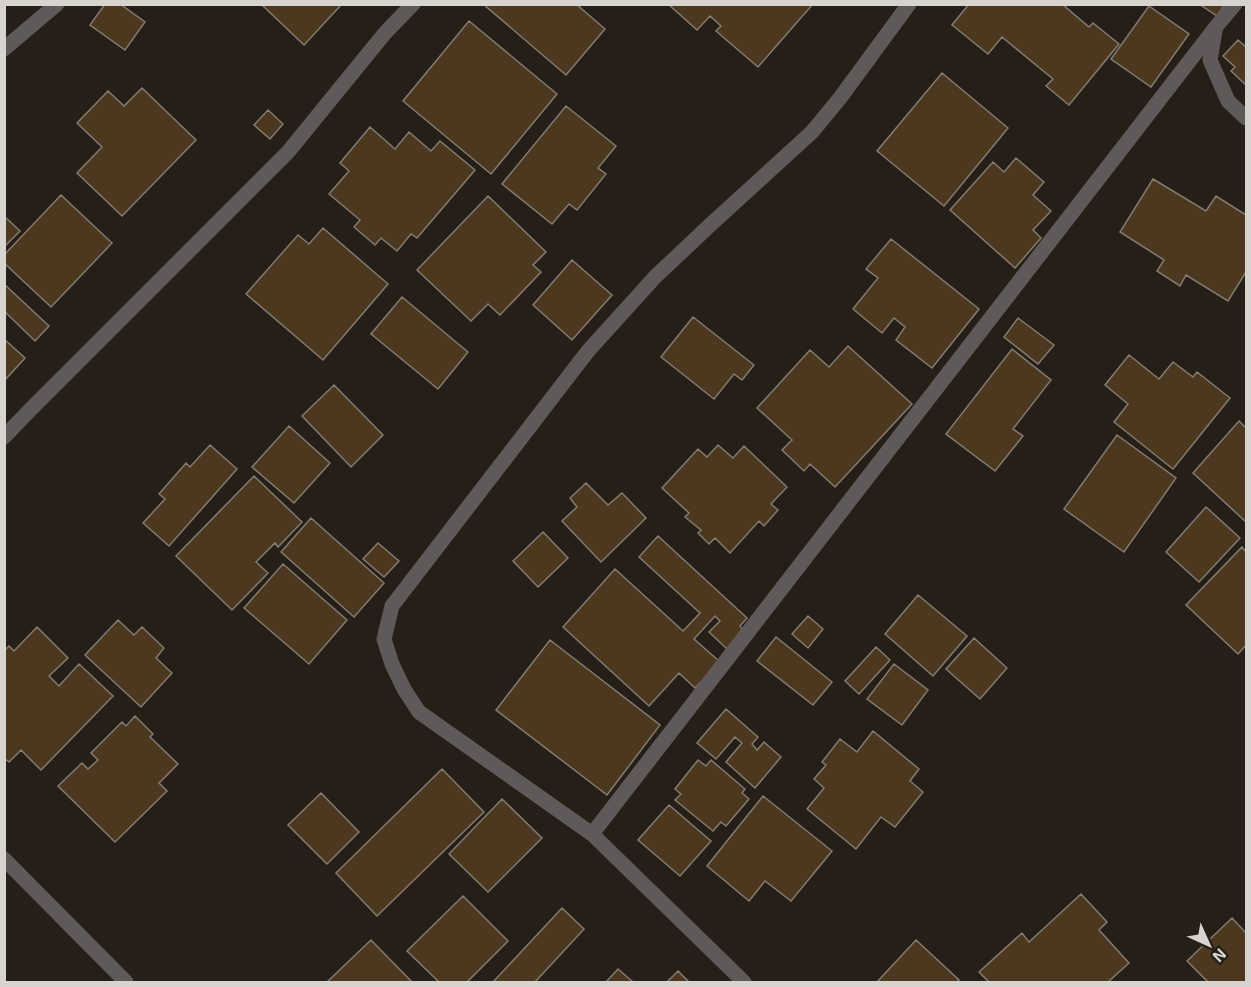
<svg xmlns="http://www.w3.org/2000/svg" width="1251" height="987" font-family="'Exo 2',sans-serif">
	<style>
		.building { fill: #4b381e; stroke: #837c73; stroke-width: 1.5 }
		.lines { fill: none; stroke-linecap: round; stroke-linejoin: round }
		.minor { stroke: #5f595a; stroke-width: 15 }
	</style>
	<rect width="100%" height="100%" fill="#251f18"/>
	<path class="building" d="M 105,4 L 120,4 L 145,22 L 125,50 L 90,25 Z
		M 261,4 L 342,4 L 304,45 Z
		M 483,4 L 576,4 L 605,29 L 566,75 Z
		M 668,4 L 813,4 L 758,67 L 716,31 L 721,26 L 710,16 L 697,30 Z
		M 969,4 L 1062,4 L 1089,27 L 1093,23 L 1119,44 L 1069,105 L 1046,86 L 1053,79 L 1002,37 L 988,54 L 952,25 Z
		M 1199,4 L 1225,4 L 1217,16 Z
		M 1149,6 L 1189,34 L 1151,87 L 1111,59 Z
		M 469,21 L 557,94 L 491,174 L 403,101 Z
		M 1238,40 L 1246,47 L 1246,85 L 1231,71 L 1235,67 L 1223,56 Z
		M 942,73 L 1008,128 L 944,206 L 877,151 Z
		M 142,88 L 196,140 L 122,216 L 77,173 L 102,147 L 77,123 L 108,91 L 124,106 Z
		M 566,106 L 616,146 L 598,168 L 606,174 L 577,210 L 569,204 L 552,224 L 502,184 Z
		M 268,110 L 283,124 L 270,139 L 254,125 Z
		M 370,127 L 395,149 L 409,132 L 431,151 L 440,141 L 475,170 L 417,238 L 411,234 L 397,251 L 381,238 L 375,245 L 354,227 L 360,220 L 329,194 L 349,171 L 340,163 Z
		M 1016,158 L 1044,182 L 1033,195 L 1051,211 L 1033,230 L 1041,238 L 1015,268 L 950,210 L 993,162 L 1004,172 Z
		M 1153,179 L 1206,211 L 1216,196 L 1246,215 L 1246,272 L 1228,301 L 1186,275 L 1180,286 L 1157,271 L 1164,260 L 1120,232 Z
		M 61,195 L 112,243 L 51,307 L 4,263 L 4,255 Z
		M 488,196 L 546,252 L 533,265 L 541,272 L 500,315 L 488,304 L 471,321 L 417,270 Z
		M 4,216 L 20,231 L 4,247 Z
		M 323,228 L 388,284 L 323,360 L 246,294 L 298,235 L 309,244 Z
		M 891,239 L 979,309 L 932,368 L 896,340 L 905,327 L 894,318 L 882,333 L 853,309 L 878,278 L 866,269 Z
		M 572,260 L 612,295 L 572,340 L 533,305 Z
		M 4,284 L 49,326 L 35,341 L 4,311 Z
		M 402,297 L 468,352 L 438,389 L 371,334 Z
		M 693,317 L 754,365 L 742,380 L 734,374 L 714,399 L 661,357 Z
		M 1018,318 L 1054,345 L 1038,364 L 1004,337 Z
		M 4,339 L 25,358 L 4,381 Z
		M 848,346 L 912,404 L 835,487 L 810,464 L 804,471 L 782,450 L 792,440 L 757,408 L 810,350 L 829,367 Z
		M 1012,349 L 1051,380 L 1013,429 L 1023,436 L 995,471 L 946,434 Z
		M 1129,355 L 1159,379 L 1173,362 L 1193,377 L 1197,372 L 1230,398 L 1173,469 L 1114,422 L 1128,404 L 1105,385 Z
		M 334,385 L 383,435 L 351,467 L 302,416 Z
		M 1239,421 L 1245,427 L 1246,425 L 1246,522 L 1193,473 Z
		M 289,426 L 330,463 L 294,503 L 252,467 Z
		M 1117,435 L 1176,478 L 1124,552 L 1064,509 Z
		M 210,445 L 237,469 L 169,546 L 143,523 L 165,499 L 159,494 L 186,463 L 190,467 Z
		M 718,445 L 733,458 L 744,446 L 787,487 L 771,504 L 778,510 L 764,526 L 759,521 L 730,553 L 715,538 L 709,544 L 698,533 L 701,530 L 685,517 L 689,513 L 662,488 L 698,449 L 707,457 Z
		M 254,476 L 302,522 L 278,547 L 275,543 L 256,562 L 268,573 L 232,610 L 176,556 Z
		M 586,483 L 608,505 L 622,493 L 646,518 L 601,562 L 562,521 L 577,507 L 570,498 Z
		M 1206,507 L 1240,538 L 1199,582 L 1166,552 Z
		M 311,518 L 384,583 L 354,617 L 281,552 Z
		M 543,532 L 568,558 L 538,587 L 513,561 Z
		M 658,536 L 747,618 L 740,626 L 743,630 L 727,649 L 709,632 L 720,621 L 715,616 L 694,639 L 720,662 L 695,688 L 679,673 L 649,706 L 563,627 L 615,569 L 683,631 L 700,613 L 639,557 Z
		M 378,543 L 399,561 L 384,577 L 363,559 Z
		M 1242,547 L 1246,552 L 1246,645 L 1238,654 L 1186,605 Z
		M 283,564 L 347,620 L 309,664 L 244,608 Z
		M 918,595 L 967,636 L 933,676 L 885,634 Z
		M 808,616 L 823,629 L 808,648 L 792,634 Z
		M 118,620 L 134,635 L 142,627 L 164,648 L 156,658 L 172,673 L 141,707 L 85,655 Z
		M 37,627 L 68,658 L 49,676 L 59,686 L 79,664 L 113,696 L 41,770 L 21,750 L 9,762 L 4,758 L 4,651 L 9,646 L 14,651 Z
		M 776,637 L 832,682 L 813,705 L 757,661 Z
		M 974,638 L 1007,668 L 980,699 L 946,669 Z
		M 550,640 L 660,725 L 607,795 L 496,710 Z
		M 876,647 L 890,660 L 859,694 L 845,681 Z
		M 894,664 L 928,690 L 902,725 L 867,699 Z
		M 726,709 L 758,737 L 752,744 L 757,750 L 764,742 L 781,757 L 755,788 L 726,762 L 742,743 L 735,737 L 716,759 L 697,743 Z
		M 135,716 L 153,734 L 150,737 L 178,764 L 159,783 L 167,791 L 115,842 L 58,786 L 82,763 L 88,769 L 98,760 L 91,753 L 122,722 L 126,726 Z
		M 873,731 L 919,769 L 910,781 L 923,792 L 895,827 L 881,817 L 856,849 L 807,809 L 824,788 L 814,779 L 826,765 L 822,762 L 840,739 L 857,752 Z
		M 698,760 L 706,766 L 711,760 L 745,789 L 742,793 L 749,799 L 726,826 L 721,822 L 713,831 L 675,800 L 681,794 L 675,789 Z
		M 442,769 L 484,812 L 377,916 L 336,873 Z
		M 321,793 L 359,832 L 327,864 L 288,825 Z
		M 763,796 L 832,851 L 791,901 L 765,881 L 749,901 L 707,866 Z
		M 502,799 L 542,838 L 488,892 L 449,854 Z
		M 669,805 L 711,841 L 680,876 L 638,840 Z
		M 1081,894 L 1107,922 L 1099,930 L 1129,963 L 1108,982 L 989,982 L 979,972 L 1022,933 L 1029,942 Z
		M 463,896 L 508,941 L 467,982 L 439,982 L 407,951 Z
		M 562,908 L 584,929 L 535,982 L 493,982 Z
		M 1232,918 L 1246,933 L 1246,982 L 1208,982 L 1187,961 Z
		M 371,940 L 412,982 L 327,982 Z
		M 916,940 L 959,980 L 956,982 L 877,982 Z
		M 618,969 L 633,982 L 606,982 Z
		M 678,971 L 689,982 L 667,982 Z"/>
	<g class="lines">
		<path class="minor" d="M 1215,31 L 1210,60 L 1228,101 L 1246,118
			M 4,49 L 57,4
			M 4,437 L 28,412 L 288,152 L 385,33 L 413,4
			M 592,834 L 1215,28 L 1235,4
			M 4,859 L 126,982
			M 744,982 L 592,834 L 419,712 L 404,689 L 392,664 L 384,639 L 392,606 L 588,351 L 655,277 L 709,226 L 812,132 L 840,98 L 909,4"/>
	</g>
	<rect width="1251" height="987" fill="none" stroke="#d7d4cf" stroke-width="12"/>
	<g transform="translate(1209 945) rotate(135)" stroke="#251f18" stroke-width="4.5" paint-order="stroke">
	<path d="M0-4.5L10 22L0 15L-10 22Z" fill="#d7d4cf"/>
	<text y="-9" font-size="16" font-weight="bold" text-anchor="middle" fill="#d7d4cf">N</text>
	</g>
</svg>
